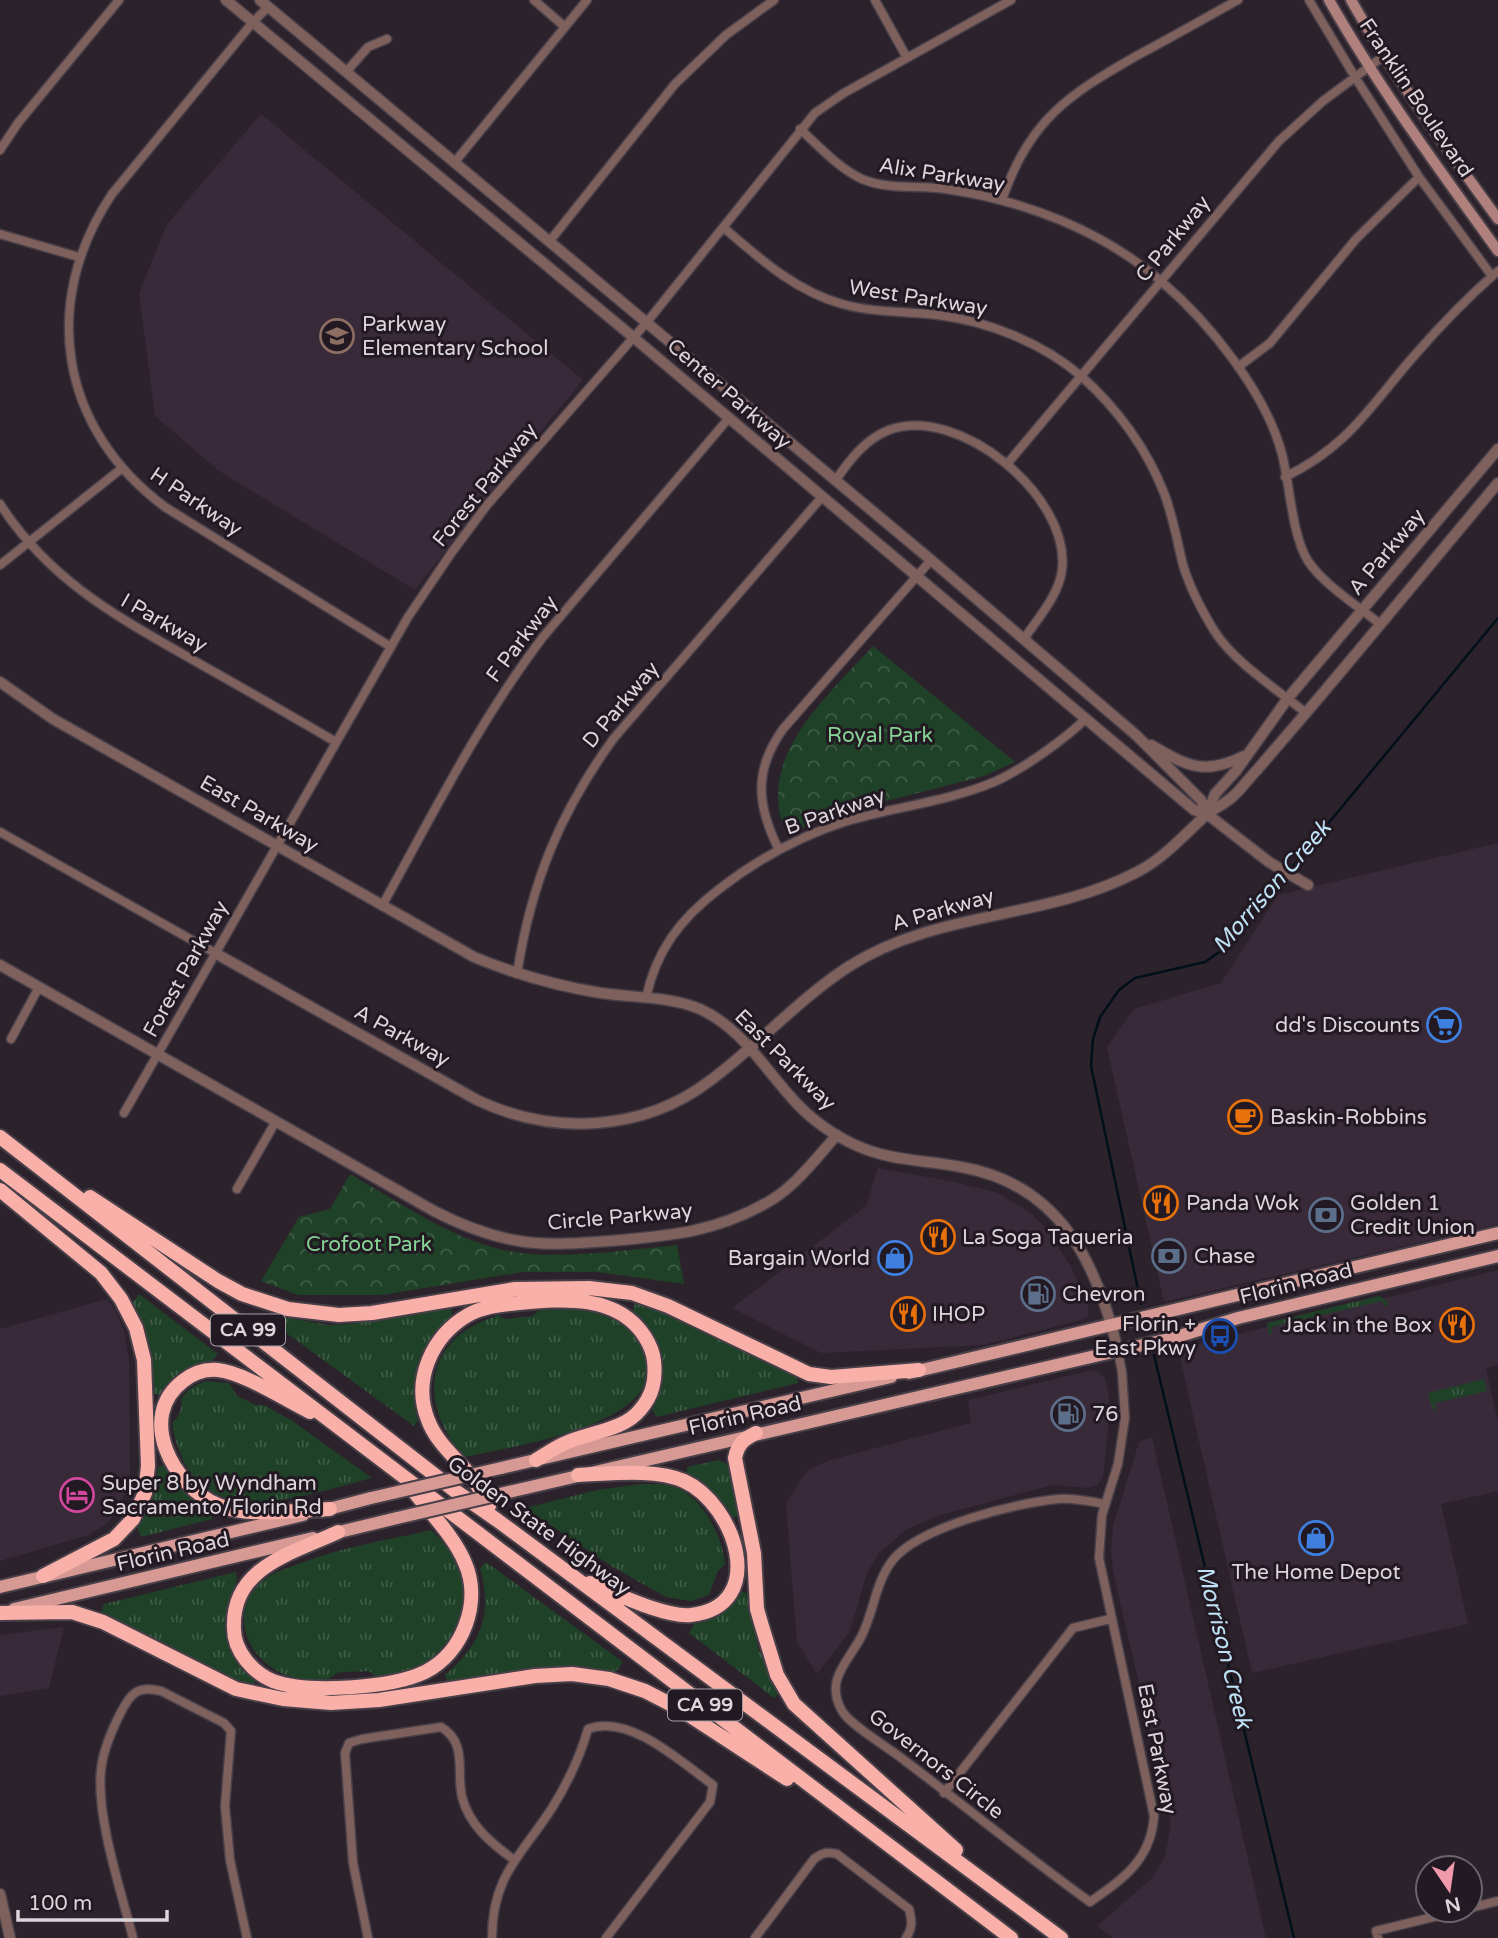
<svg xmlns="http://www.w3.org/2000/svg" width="1498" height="1938" font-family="'Varela Round',sans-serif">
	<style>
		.built { fill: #382a39 }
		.grass { fill: url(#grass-tufts) }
		.park { fill: url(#park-crowns) }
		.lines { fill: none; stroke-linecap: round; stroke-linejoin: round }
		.stream { stroke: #00101a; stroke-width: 2.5 }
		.minor-casing { stroke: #483f48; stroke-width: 11 }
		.tertiary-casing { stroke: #483f48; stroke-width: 13 }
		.secondary-casing { stroke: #483f48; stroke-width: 14 }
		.primary-casing { stroke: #483f48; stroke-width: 16 }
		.motorway-casing { stroke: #483f48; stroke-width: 18 }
		.minor { stroke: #7e605d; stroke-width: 8 }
		.tertiary { stroke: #7e605d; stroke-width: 10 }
		.secondary { stroke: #b0817c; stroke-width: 10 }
		.primary { stroke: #d69994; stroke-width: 12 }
		.motorway { stroke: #f9b0a9; stroke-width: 14 }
		.primary-bridge-casing { stroke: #483f48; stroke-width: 16; stroke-linecap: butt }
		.primary-bridge { stroke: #d69994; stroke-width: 12 }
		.labels { text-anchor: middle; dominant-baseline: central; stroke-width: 6; stroke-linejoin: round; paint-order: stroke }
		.shield { fill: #221922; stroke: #a49da4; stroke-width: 2 }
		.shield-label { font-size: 19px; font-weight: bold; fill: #dcd5dc }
		.street-label { font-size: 21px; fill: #dcd5dc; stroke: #221922 }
		.poi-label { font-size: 21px; fill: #dcd5dc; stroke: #221922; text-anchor: start }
		.park-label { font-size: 21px; fill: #85d395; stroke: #221922 }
		.water-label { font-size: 23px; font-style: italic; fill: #bee1f5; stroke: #221922 }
	</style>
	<defs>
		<pattern id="grass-tufts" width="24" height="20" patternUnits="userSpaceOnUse" patternTransform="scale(1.75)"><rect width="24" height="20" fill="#1f4127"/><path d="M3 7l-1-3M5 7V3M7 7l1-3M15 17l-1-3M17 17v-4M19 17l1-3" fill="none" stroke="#3f5c46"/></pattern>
		<pattern id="park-crowns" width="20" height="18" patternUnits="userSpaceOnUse" patternTransform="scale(1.75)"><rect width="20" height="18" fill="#1f4127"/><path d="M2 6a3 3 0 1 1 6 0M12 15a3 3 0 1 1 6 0" fill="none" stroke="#3f5c46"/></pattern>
	</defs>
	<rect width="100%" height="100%" fill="#2c222c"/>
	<path class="built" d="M 261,114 L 583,380 L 495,487 L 415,590 L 219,471 L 155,416 L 139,293 L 167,224 Z
		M 1498,843 L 1498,1224 L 1164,1302 L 1107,1047 L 1134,1009 L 1221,983 L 1278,895 Z
		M 878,1168 L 955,1182 L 998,1193 L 1032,1214 L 1047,1230 L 1070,1265 L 1086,1299 L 1089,1312 L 1088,1317 L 1081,1320 L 983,1345 L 821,1353 L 732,1308 L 866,1206 Z
		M 1498,1270 L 1498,1365 L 1486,1368 L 1498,1422 L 1498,1491 L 1441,1504 L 1468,1624 L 1252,1673 L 1178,1349 Z
		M 107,1299 L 116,1311 L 124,1331 L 129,1360 L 130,1483 L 117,1511 L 108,1523 L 89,1535 L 0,1561 L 0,1329 Z
		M 1092,1370 L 1099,1372 L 1105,1378 L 1109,1396 L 1108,1428 L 1103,1478 L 1097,1485 L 1089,1488 L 1052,1485 L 937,1516 L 907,1529 L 879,1553 L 867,1573 L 850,1631 L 817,1674 L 797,1642 L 786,1504 L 803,1476 L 811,1468 L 830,1460 L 971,1423 L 968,1400 Z
		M 1152,1437 L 1266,1938 L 1112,1938 L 1097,1926 L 1151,1879 L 1165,1857 L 1171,1823 L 1113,1571 L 1111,1550 L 1113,1526 L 1139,1442 Z
		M 64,1627 L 49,1688 L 0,1696 L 0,1635 Z"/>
	<path class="grass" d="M 139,1294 L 218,1354 C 208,1367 202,1364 187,1371 C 176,1376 169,1386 163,1396 L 153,1393 C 152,1361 147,1332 132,1303 Z
		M 1379,1296 L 1387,1301 L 1388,1305 L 1385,1306 L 1382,1301 L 1271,1327 L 1272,1334 L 1269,1335 L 1267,1323 Z
		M 635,1303 L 681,1320 L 796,1374 L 798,1383 L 656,1417 L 651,1406 C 665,1367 668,1341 633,1311 Z
		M 451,1308 L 452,1315 C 422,1344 405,1378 418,1421 L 414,1426 L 278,1327 L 283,1317 L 329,1325 L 351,1324 Z
		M 571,1309 C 598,1312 625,1318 640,1343 C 688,1423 511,1446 465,1457 C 434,1425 419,1374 455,1339 C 467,1327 483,1321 498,1315 L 505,1319 L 532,1316 L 540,1310 Z
		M 1484,1379 L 1487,1391 L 1435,1403 L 1436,1413 L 1431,1405 L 1428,1393 Z
		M 206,1381 L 229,1383 L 237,1396 L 256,1405 L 264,1405 L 291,1420 L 372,1478 C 294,1498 191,1539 172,1423 C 179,1416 183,1409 181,1399 C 188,1389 195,1385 206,1381 Z
		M 719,1460 L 727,1464 L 739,1516 L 733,1517 C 722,1497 706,1485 687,1474 L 687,1467 Z
		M 164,1465 L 184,1491 L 212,1510 L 212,1519 L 141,1537 L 137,1527 C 152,1509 156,1490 158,1467 Z
		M 641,1484 C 652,1484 664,1483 675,1487 C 702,1497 723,1536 725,1564 L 718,1571 L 709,1595 L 691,1601 L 666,1597 L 613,1567 L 525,1508 L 597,1490 Z
		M 431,1530 C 441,1540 453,1551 459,1564 C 474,1597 460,1643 430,1662 C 414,1671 395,1675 377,1678 L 369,1671 C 359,1672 346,1671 337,1673 C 334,1675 331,1678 328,1679 C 320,1682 304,1679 296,1678 C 245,1667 222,1605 271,1575 C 280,1570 291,1567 301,1563 C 342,1547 388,1540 431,1530 Z
		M 486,1562 L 623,1662 L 615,1673 C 559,1660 504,1673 448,1682 L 445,1675 C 481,1644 493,1615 480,1568 Z
		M 236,1572 C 239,1584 231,1591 229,1603 C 223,1633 241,1653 257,1677 L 253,1685 C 200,1669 150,1638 101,1612 L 104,1604 Z
		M 740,1591 L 748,1594 L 758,1648 L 780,1692 L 774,1698 L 689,1633 L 694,1624 C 715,1620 729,1609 740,1591 Z"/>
	<path class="park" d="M 873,646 L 1015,762 L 984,776 L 848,811 L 789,833 C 783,828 780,818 779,809 C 769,745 834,689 873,646 Z
		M 350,1174 C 398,1201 445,1235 499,1249 C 550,1262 625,1250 677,1245 L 684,1284 L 597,1272 L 523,1272 L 382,1295 L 298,1295 L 261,1281 L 299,1217 L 330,1209 Z"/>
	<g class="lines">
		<path class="stream" d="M 1289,871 L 1498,618
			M 1141,1304 L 1091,1066 L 1093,1039 L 1100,1017 L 1119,990 L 1135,978 L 1205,962 L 1222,950 L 1284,876
			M 1154,1355 L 1294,1938"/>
		<g class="minor-casing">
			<path id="minor" d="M 534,0 L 565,27
				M 875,0 L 907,58
				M 1309,0 L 1355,77 L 1419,177 L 1492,276
				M 268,7 L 253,22 L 112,194 C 39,303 60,429 165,507 L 391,647
				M 346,72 L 368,47 L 387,39
				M 800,129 C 819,146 838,168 862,179 C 888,190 918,185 945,189 C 1023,200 1102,230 1162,282 C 1209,322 1266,393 1282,454 C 1290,485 1292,536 1308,561 C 1324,585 1358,606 1380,624
				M 0,150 L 18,123 L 119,0
				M 454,163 L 587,0
				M 1002,200 C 1029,120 1068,95 1138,55 C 1172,37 1205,18 1238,0
				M 723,227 C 759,258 795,291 842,304 C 874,313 905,311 937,315 C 988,321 1043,343 1082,377 C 1117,408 1147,449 1164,493 C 1173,516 1177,541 1183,565 C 1190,588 1202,611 1215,632 C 1234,662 1278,690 1306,713
				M 0,234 L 79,257
				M 549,242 L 675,84 L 726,35 L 774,0
				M 1238,367 L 1270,343 L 1356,239 L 1419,177
				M 1007,464 L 1279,141 L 1323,101 L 1385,55
				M 1285,477 C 1349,446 1370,406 1414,356 C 1440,326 1468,297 1498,271
				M 835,481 C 849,461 865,439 889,430 C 959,404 1071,497 1062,570 C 1059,595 1038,618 1024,639
				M 0,504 C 49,580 116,616 193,660 C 241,687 288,714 336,742
				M 0,565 L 121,469
				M 0,832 L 215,953
				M 779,850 C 757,806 753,771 783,729 L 931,560
				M 382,906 C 433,814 479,721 543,637 L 728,419
				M 517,974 C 531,883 560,812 614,738 L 821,498
				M 646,998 C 656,951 680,919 718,890 C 755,861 798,837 844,822 C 893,807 946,802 994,782 C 1017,772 1037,758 1057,743 C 1067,735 1077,728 1085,719
				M 11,1039 L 39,987
				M 124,1113 L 408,617 L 452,552 L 487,505 L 647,322 L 815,113 L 844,93 L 1011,0
				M 237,1189 L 276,1121
				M 1105,1504 C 1089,1501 1074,1498 1058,1499 C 1015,1503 918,1527 892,1561 C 874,1585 874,1614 860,1639 C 846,1664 825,1681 842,1711 C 850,1725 889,1748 904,1760 C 966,1807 1026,1856 1090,1902 C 1123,1879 1151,1860 1154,1816 L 1099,1558 L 1102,1515 L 1118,1464 L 1125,1418 L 1122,1372 L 1118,1351
				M 944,1793 L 1073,1628 L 1110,1619
				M 1470,1908 L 1498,1901
				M 133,1938 C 121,1891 96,1817 101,1770 C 103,1750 111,1732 120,1714 C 130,1694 137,1685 161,1691 L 224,1723 L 231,1731 L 225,1806 L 230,1860 L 247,1938
				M 368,1938 L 353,1863 L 345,1753 L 349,1743 L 362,1739 L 441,1727 C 468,1743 456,1771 462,1797 C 469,1825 491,1843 513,1859
				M 492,1938 C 492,1875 522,1855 552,1808 C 567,1784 580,1757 588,1729 C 629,1713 681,1762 713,1785 L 710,1802 L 606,1938
				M 755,1938 L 814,1859 C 822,1853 828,1851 837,1854 L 909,1909 C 912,1921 913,1927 906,1938
				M 1378,1938 L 1376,1931 L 1462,1910"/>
		</g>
		<g class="tertiary-casing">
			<path id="tertiary" d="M 226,0 L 633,337 L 1194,810 L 1207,814 L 1269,862 L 1308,885
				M 260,0 L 931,560 L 1136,735 L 1201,800 L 1207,814
				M 0,682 L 53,719 L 474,957 C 515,974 557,986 601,993 C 634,998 669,996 700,1009 C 741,1028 762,1065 790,1096 C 807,1116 830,1133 853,1144 C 888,1161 925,1160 961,1167 C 1060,1184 1097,1263 1118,1351
				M 1151,745 C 1187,766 1204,776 1244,756
				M 1207,814 L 1215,794 L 1236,771 L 1288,698 L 1498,449
				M 215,953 L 477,1100 C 553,1136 643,1132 711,1080 C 758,1045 799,999 848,967 C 936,910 1046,920 1137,872 C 1163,859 1183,836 1205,816 C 1213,809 1223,805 1231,798 C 1241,790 1248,779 1257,770 C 1275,749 1293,728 1311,707 C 1374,633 1435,558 1498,483
				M 0,965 L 434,1211 C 461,1225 489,1236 519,1241 C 549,1246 579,1243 609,1241 C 670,1236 719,1232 773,1199 C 798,1183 817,1157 837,1135
				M 0,1894 L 10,1938"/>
		</g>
		<g class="secondary-casing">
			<path id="secondary" d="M 1329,0 C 1379,88 1439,169 1498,251
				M 1351,0 C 1394,76 1446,148 1498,219"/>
		</g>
		<g class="primary-casing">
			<path id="primary" d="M 909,1373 L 1498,1233
				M 501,1468 L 891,1377
				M 526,1488 L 1173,1338 L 1238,1318 L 1498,1256
				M 321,1511 L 371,1498
				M 331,1534 L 397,1518
				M 0,1587 L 303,1515
				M 14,1609 L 313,1538"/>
		</g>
		<g class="motorway-casing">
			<path id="motorway" d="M 0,1137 L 454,1490 L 497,1520 L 1061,1938
				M 0,1170 L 1011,1938
				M 0,1190 L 101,1273 L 121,1299 L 136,1328 L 144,1360 L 148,1466 L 145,1493 L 133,1519 L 114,1539 L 43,1576
				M 90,1197 L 218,1281 L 242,1294 L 288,1309 L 339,1315 L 372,1313 L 515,1289 L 589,1288 L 632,1293 L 668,1306 L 809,1374 L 831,1377 L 919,1370
				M 310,1412 C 286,1400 242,1372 218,1370 C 206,1369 193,1373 183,1381 C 136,1417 173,1486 218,1505 C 248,1518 297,1510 330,1509
				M 756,1433 C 744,1439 738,1443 735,1458 L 754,1553 L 757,1609 L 761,1623 L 777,1675 L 794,1704 L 956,1850
				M 578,1475 C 609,1474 655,1468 684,1481 C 735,1504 770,1606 691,1615 C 666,1618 615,1593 590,1583
				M 489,1506 C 483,1496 478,1484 470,1475 C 455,1457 436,1442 428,1420 C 412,1380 432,1336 468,1315 C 483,1306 502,1305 519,1303 C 563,1299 618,1294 645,1337 C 650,1345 653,1351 654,1361 C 656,1380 653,1395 640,1410 C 624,1430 591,1432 568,1442 C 557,1446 546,1454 536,1460
				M 338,1532 C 291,1554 231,1567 234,1629 C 234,1651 253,1673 273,1681 C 307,1694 392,1688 425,1672 C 463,1653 482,1602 465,1563 C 454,1536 430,1513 413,1490
				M 0,1613 L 72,1612 L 103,1622 L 236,1689 L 283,1699 L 331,1703 L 379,1700 L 535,1676 L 572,1674 L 609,1679 L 645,1691 L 678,1708 L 787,1779"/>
		</g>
		<use href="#minor" class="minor"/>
		<use href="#tertiary" class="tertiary"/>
		<use href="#secondary" class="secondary"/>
		<use href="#primary" class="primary"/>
		<use href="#motorway" class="motorway"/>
		<g class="primary-bridge-casing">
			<path id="primary-bridge" d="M 371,1498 L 501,1468
				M 397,1518 L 526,1488"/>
		</g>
		<use href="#primary-bridge" class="primary-bridge"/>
	</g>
	<defs>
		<g id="school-ring" transform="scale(1.75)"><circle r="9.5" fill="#221922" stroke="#8d6e63" stroke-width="1.5"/><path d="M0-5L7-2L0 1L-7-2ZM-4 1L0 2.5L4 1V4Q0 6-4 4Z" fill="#8d6e63"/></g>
		<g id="supermarket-ring" transform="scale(1.75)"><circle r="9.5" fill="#221922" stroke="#3f7fe0" stroke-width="1.5"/><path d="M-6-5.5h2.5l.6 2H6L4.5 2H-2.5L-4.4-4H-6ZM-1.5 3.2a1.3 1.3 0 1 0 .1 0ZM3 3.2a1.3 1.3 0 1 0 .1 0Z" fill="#3f7fe0"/></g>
		<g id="cafe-ring" transform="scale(1.75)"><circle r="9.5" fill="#221922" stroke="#e8710a" stroke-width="1.5"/><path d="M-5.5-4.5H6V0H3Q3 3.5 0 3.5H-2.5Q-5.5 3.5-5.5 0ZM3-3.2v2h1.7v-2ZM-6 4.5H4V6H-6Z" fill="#e8710a"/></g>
		<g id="restaurant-ring" transform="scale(1.75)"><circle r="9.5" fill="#221922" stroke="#e8710a" stroke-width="1.5"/><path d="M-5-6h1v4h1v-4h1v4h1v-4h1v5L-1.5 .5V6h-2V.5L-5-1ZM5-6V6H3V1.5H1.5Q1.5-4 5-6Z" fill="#e8710a"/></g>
		<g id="bank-ring" transform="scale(1.75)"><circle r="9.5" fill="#221922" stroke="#5c6f8a" stroke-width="1.5"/><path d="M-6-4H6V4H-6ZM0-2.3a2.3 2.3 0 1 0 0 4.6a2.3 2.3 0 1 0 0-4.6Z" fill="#5c6f8a"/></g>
		<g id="shop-ring" transform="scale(1.75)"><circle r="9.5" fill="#221922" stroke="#3f7fe0" stroke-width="1.5"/><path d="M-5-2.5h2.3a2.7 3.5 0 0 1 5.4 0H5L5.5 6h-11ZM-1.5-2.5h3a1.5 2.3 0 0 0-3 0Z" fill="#3f7fe0"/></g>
		<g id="fuel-ring" transform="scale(1.75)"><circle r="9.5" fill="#221922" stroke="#5c6f8a" stroke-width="1.5"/><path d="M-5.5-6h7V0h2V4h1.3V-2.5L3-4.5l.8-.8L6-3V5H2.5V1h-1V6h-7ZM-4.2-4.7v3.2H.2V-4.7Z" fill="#5c6f8a"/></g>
		<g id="bus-ring" transform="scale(1.75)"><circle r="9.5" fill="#221922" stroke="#1a4fb4" stroke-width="1.5"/><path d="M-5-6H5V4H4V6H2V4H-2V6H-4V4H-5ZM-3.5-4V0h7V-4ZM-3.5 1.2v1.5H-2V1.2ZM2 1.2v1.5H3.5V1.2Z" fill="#1a4fb4"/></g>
		<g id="hotel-ring" transform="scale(1.75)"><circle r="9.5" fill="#221922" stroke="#d1479c" stroke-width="1.5"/><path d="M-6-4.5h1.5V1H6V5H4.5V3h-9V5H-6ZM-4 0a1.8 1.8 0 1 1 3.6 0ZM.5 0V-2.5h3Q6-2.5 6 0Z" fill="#d1479c"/></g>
	</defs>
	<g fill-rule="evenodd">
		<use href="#school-ring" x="337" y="336"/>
		<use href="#supermarket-ring" x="1444" y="1025"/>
		<use href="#cafe-ring" x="1245" y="1117"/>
		<use href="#restaurant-ring" x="1161" y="1203"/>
		<use href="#bank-ring" x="1326" y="1215"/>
		<use href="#restaurant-ring" x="938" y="1237"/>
		<use href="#bank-ring" x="1169" y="1256"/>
		<use href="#shop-ring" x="895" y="1258"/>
		<use href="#fuel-ring" x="1038" y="1294"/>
		<use href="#restaurant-ring" x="908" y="1314"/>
		<use href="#restaurant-ring" x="1457" y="1325"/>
		<use href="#bus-ring" x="1220" y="1336"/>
		<use href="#fuel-ring" x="1068" y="1414"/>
		<use href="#hotel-ring" x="77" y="1495"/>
		<use href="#shop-ring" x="1316" y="1538"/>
	</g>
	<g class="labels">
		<g class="shield">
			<rect x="211" y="1314.5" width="74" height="31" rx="5"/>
			<rect x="668" y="1689.5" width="74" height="31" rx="5"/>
		</g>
		<g class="shield-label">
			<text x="248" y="1330">CA 99</text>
			<text x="705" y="1705">CA 99</text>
		</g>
		<g class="street-label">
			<text transform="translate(1416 98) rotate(56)">Franklin Boulevard</text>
			<text transform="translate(942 175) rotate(9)">Alix Parkway</text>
			<text transform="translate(1173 239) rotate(-51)">C Parkway</text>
			<text transform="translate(918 298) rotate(9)">West Parkway</text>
			<text transform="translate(729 394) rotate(41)">Center Parkway</text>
			<text transform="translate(485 485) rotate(-51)">Forest Parkway</text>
			<text transform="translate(196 502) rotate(34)">H Parkway</text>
			<text transform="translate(1387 552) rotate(-50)">A Parkway</text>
			<text transform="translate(164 623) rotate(30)">I Parkway</text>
			<text transform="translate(522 639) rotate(-53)">F Parkway</text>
			<text transform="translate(621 705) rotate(-50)">D Parkway</text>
			<text transform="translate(835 812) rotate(-19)">B Parkway</text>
			<text transform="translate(259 814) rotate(30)">East Parkway</text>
			<text transform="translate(943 910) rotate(-16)">A Parkway</text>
			<text transform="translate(186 969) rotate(-61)">Forest Parkway</text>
			<text transform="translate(402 1036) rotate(29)">A Parkway</text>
			<text transform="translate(785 1060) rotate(45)">East Parkway</text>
			<text transform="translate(620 1217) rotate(-5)">Circle Parkway</text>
			<text transform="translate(1296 1284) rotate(-14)">Florin Road</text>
			<text transform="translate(745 1416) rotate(-13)">Florin Road</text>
			<text transform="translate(539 1526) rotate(36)">Golden State Highway</text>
			<text transform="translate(173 1552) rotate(-13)">Florin Road</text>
			<text transform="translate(1157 1749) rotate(79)">East Parkway</text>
			<text transform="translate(936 1764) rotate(38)">Governors Circle</text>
		</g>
		<g class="poi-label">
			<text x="362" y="324">Parkway<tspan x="362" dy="24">Elementary School</tspan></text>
			<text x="1420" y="1025" text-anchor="end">dd's Discounts</text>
			<text x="1270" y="1117">Baskin-Robbins</text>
			<text x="1186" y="1203">Panda Wok</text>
			<text x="1350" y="1203">Golden 1<tspan x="1350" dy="24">Credit Union</tspan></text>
			<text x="962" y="1237">La Soga Taqueria</text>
			<text x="1194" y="1256">Chase</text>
			<text x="870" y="1258" text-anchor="end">Bargain World</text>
			<text x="1062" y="1294">Chevron</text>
			<text x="932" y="1314">IHOP</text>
			<text x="1196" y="1324" text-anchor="end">Florin +<tspan x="1196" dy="24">East Pkwy</tspan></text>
			<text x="1432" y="1325" text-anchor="end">Jack in the Box</text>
			<text x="1092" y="1414">76</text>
			<text x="102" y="1483">Super 8 by Wyndham<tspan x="102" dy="24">Sacramento/Florin Rd</tspan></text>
			<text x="1316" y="1572" text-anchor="middle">The Home Depot</text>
		</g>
		<g class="park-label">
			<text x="880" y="735">Royal Park</text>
			<text x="369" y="1244">Crofoot Park</text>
		</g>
		<g class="water-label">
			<text transform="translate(1272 887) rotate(-49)">Morrison Creek</text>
			<text transform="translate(1224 1647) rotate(76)">Morrison Creek</text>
		</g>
	</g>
	<g transform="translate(1449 1889) rotate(167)"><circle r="33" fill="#221922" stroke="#6c646c" stroke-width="2"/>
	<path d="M0-5L12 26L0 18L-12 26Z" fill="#f29aad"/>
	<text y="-10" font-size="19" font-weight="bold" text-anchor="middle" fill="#dcd5dc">N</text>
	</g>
	<path d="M18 1910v10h149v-10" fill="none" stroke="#dcd5dc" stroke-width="3.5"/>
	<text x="28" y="1910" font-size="21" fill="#dcd5dc" stroke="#221922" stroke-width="5" paint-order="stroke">100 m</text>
</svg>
